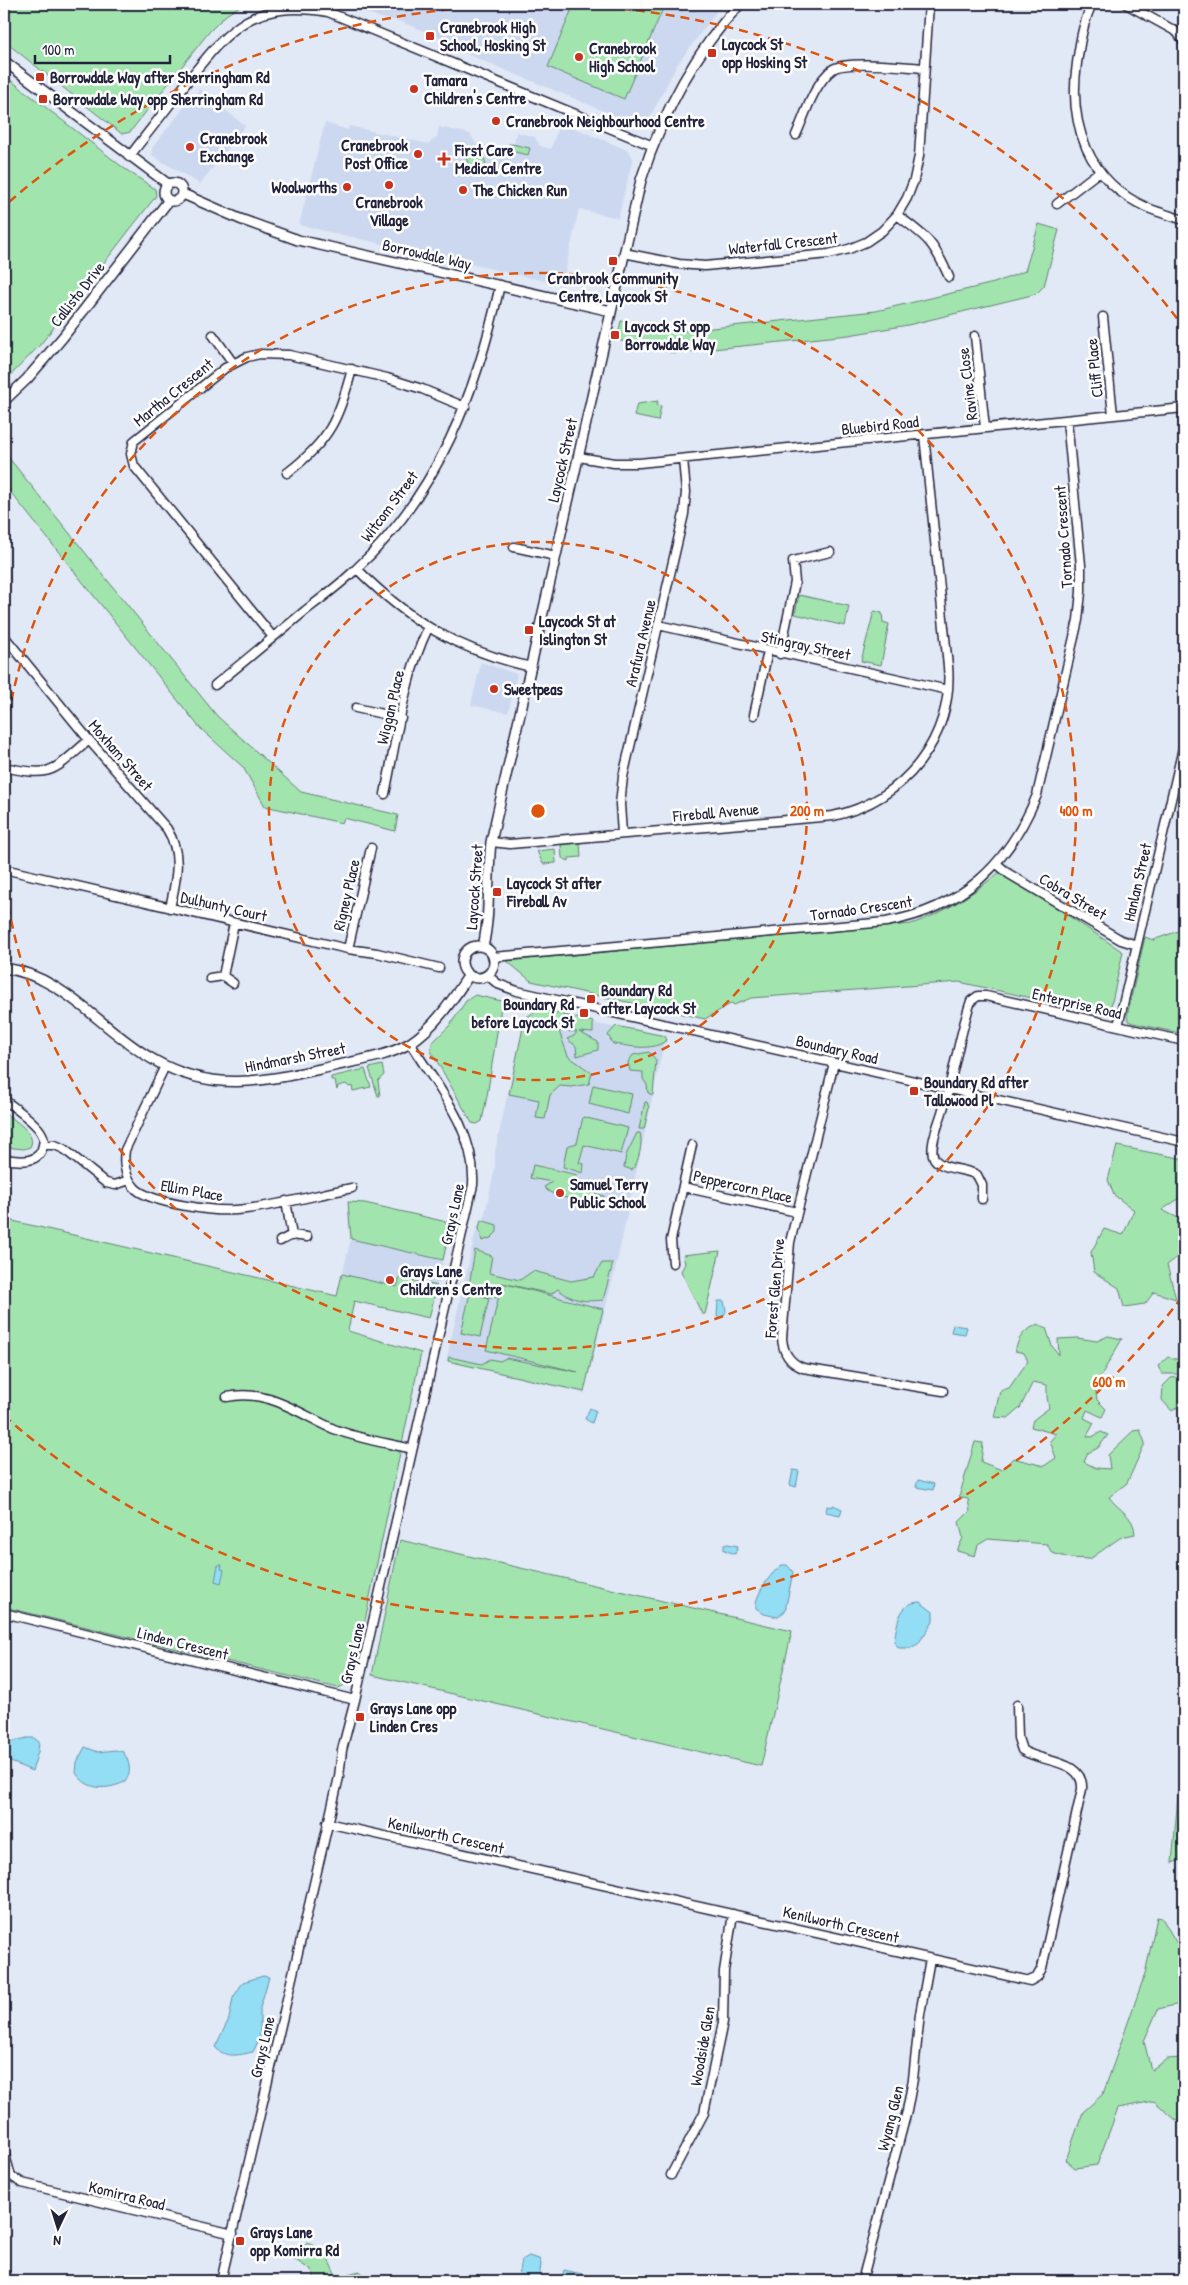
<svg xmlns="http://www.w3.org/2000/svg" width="1188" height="2285" font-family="'Patrick Hand',sans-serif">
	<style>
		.built { fill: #ccd8ef }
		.green { fill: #a2e4ae; stroke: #628374 }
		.water { fill: #93def4; stroke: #6693aa }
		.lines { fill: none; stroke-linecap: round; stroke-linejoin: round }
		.minor-casing { stroke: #22223b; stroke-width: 11 }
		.tertiary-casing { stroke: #22223b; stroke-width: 12 }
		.minor { stroke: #fff; stroke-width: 8 }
		.tertiary { stroke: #fff; stroke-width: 9 }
		.ring { fill: none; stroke: #de560e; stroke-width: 2.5; stroke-dasharray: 9 6 }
		.poi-dot { fill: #c8321e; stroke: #fff; stroke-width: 2 }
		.labels { text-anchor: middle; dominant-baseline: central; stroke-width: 5; stroke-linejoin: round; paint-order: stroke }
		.poi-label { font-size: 16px; font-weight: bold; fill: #22223b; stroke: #fff; text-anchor: start }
		.street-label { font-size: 16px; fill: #22223b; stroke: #fff }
		.centre { fill: #de560e; stroke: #fff; stroke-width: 2.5 }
		.ring-label { font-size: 15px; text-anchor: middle; font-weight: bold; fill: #de560e; stroke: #fff; stroke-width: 5; stroke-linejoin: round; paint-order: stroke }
	</style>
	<rect width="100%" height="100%" fill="#e1e8f6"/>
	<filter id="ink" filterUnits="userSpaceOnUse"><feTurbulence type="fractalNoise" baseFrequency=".02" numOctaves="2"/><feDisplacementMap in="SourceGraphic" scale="10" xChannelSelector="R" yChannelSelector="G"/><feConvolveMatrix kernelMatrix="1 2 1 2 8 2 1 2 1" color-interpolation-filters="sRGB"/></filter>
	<g filter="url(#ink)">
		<path class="built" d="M 346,4 L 722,4 L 677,65 L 647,123 L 640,126 L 455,49 L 439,37 L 399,21 L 381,18 Z
			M 199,89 L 245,126 L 200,184 L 153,156 L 152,148 Z
			M 560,122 L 629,151 L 633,158 L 618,218 L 579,209 L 562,285 L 299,225 L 325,123 L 348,130 L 349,126 L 428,144 L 437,137 L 439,127 L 470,134 L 476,144 L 501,150 L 514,143 L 516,132 L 535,137 L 540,146 L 551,149 Z
			M 481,662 L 517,674 L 508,713 L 471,705 Z
			M 536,1011 L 665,1038 L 616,1266 L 584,1393 L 446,1361 L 477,1227 L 484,1218 L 495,1168 L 495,1151 L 525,1018 Z
			M 351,1239 L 443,1260 L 429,1318 L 337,1296 Z"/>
		<path class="green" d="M 13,4 L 243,4 L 226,15 L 209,32 L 130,132 L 122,134 L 4,41 L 4,16 Z
			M 574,4 L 665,4 L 624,99 L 548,67 Z
			M 4,75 L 125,169 L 155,189 L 156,196 L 40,345 L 4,382 Z
			M 509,144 C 517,144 522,147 530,148 L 528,155 L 506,150 Z
			M 467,151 L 483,157 L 486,163 L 485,169 L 477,172 L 471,170 L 464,153 Z
			M 1039,224 L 1059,230 L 1044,286 L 1036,294 L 908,325 L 849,335 L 674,353 L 617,340 L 621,321 L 674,332 L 876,311 L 994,283 L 1025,271 Z
			M 658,401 L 657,405 L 661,406 L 658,421 L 634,416 L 637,404 Z
			M 4,452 L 217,716 L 301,792 L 398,815 L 395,831 L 344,818 L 342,823 L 265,806 L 243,767 L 200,728 L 4,484 Z
			M 799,595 L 849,606 L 845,626 L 795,614 Z
			M 874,611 L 882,613 L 883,622 L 889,624 L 881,665 L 861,661 Z
			M 580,843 L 581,857 L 569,858 L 569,861 L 562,858 L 561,845 Z
			M 555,849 L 556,863 L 543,864 L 537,851 Z
			M 1001,871 L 1123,952 L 1109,1015 L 959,982 L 751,998 L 734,1005 L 732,1003 L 705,1019 L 531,981 L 507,961 L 911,924 C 945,913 973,894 1001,871 Z
			M 1184,929 L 1184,1034 L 1133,1023 L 1128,1021 L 1127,1016 L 1145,937 L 1153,940 Z
			M 475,995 L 502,1001 L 487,1096 L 482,1121 L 477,1124 L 472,1123 L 431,1051 L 432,1043 L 450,1025 L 466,1001 Z
			M 544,1010 L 593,1022 L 593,1033 L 579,1032 L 598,1042 L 598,1050 L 577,1056 L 576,1046 L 567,1039 L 574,1036 L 577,1032 L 559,1031 L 568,1056 L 592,1073 L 589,1084 L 571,1087 L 560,1086 L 550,1095 L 545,1119 L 536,1118 L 539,1100 L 509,1094 L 525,1018 L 536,1011 Z
			M 616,1026 L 665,1036 L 667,1040 C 652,1052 631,1046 613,1044 L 608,1035 Z
			M 649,1052 L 656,1060 L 653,1095 L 648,1093 L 647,1085 L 643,1079 L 643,1072 L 630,1071 L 628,1062 L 633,1055 Z
			M 382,1065 L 384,1075 L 378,1081 L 380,1096 L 378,1096 L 369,1068 Z
			M 365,1069 L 371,1087 L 353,1091 L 352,1086 L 349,1087 L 346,1084 L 338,1086 L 337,1090 L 335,1080 L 331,1080 L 331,1077 Z
			M 593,1085 L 632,1094 L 628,1114 L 589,1104 Z
			M 645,1102 L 647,1102 L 649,1108 L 644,1129 L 639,1129 Z
			M 4,1112 C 13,1120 38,1133 30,1147 L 24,1149 L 4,1147 Z
			M 583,1117 L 628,1128 L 621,1154 L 584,1145 L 579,1163 L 584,1164 L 583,1173 L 563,1167 L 567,1146 L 577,1143 Z
			M 637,1133 L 640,1133 C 643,1142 639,1163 632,1170 L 624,1167 L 626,1155 Z
			M 1117,1146 L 1184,1159 L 1184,1195 L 1162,1210 L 1184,1221 L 1184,1252 L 1167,1265 L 1176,1299 L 1154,1292 L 1145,1304 L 1124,1307 L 1119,1288 L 1094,1272 L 1091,1252 L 1104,1229 L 1123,1235 L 1134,1210 L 1114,1195 L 1108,1180 Z
			M 533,1165 L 578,1175 L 575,1188 L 604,1196 L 601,1204 C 588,1202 551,1198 544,1187 L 552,1182 L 530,1178 Z
			M 348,1202 L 365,1203 L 451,1223 L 443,1260 L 351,1239 Z
			M 4,1219 L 337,1296 L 342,1274 L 397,1287 L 400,1277 L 437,1286 L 429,1318 L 354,1301 L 348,1331 L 421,1353 L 355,1668 C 351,1679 349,1684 338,1688 L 4,1607 Z
			M 481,1220 L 497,1225 L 497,1232 L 491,1238 L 482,1241 L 479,1228 Z
			M 475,1250 L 492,1256 L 489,1273 L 520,1280 L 533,1271 L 571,1281 L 594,1277 L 602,1263 L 613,1263 L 603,1300 C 585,1302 572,1301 558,1289 L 551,1294 L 502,1283 L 603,1309 L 584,1392 L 448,1361 L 449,1357 L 482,1364 L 490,1359 L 500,1361 L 506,1358 L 578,1372 L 486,1350 L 500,1291 L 496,1298 L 468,1292 Z
			M 720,1251 L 705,1314 L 702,1314 L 681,1271 L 685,1264 L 683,1255 Z
			M 470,1293 L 489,1298 L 480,1337 L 461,1333 Z
			M 1038,1324 L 1046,1328 L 1052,1346 L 1059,1355 L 1058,1339 L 1077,1338 L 1097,1341 L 1108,1336 L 1122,1339 L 1095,1386 L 1097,1400 L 1106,1409 L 1102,1417 L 1087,1410 L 1084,1418 L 1094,1423 L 1087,1436 L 1092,1437 L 1101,1432 L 1108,1435 L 1098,1448 L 1088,1453 L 1084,1462 L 1096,1468 L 1110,1469 L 1108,1455 L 1133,1431 L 1140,1430 L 1145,1443 L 1127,1483 L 1109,1497 C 1119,1511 1134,1515 1135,1534 L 1121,1537 L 1090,1559 L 1070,1558 L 1052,1553 L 1047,1544 L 988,1539 L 978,1545 L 975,1556 L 957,1551 L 963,1538 L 959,1522 L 970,1511 L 968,1499 L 959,1497 L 975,1442 L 983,1443 L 981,1462 L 1002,1470 L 1013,1458 L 1044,1466 L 1056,1458 L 1050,1441 L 1056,1434 L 1031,1427 L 1033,1420 L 1049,1408 L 1047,1397 L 1047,1385 L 1033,1382 L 1020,1408 L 1008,1418 L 994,1417 L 1000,1391 L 1009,1388 L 1028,1361 L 1024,1353 L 1015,1351 C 1020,1334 1023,1332 1038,1324 Z
			M 1168,1357 L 1184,1361 L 1184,1374 L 1162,1374 L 1158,1366 Z
			M 1184,1376 L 1184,1402 L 1172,1411 L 1162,1400 L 1163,1386 L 1171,1378 Z
			M 400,1540 L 792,1631 L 761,1766 L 372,1675 Z
			M 1183,1740 L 1184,1859 L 1172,1863 Z
			M 1157,1917 L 1162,1918 L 1184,1956 L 1184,2003 L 1158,2009 L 1144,2041 L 1151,2070 L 1167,2059 L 1184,2058 L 1184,2122 L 1177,2121 L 1154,2101 L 1118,2108 L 1097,2165 L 1075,2168 L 1066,2160 L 1083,2112 L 1103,2094 L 1145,1974 Z
			M 307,2243 L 324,2250 L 338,2281 L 316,2281 L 312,2271 L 294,2259 Z
			M 360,2271 L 366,2281 L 343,2281 L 348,2274 Z"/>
		<path class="water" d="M 718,1301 L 724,1301 L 726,1311 L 723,1317 L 717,1317 Z
			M 953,1325 L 967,1327 L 965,1334 L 951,1332 Z
			M 1184,1326 L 1184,1355 C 1176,1346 1177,1335 1184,1326 Z
			M 590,1408 L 596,1411 L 592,1423 L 585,1419 Z
			M 793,1470 L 799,1471 L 796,1487 L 790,1485 Z
			M 918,1480 L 934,1484 L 933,1490 L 916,1487 Z
			M 833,1505 L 842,1509 L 840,1515 L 826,1512 L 827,1506 L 832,1507 Z
			M 728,1544 L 738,1546 L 735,1554 L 724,1550 L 724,1545 Z
			M 218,1565 L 222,1565 L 221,1569 L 224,1570 L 221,1583 L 215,1581 Z
			M 782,1565 L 787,1565 L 793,1572 L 785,1611 L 778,1617 L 764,1614 L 756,1608 C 754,1596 772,1571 782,1565 Z
			M 920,1602 L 933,1612 L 933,1622 L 918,1644 L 910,1648 L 899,1648 L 894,1642 C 897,1626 898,1602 920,1602 Z
			M 27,1738 L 34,1738 L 39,1742 L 38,1752 L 32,1771 L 4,1759 L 4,1744 Z
			M 85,1747 L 98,1752 L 115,1750 L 123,1752 C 130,1762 132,1772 125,1782 C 106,1790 88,1791 76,1773 L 77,1762 Z
			M 263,1976 L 269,1977 L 260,2008 L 260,2037 L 253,2052 C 238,2055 226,2059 215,2047 L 229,2019 L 233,1998 L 243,1982 Z
			M 529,2256 L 539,2259 L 541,2264 L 539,2280 L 518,2281 L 522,2260 Z
			M 564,2270 L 591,2276 L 603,2281 L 561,2281 Z"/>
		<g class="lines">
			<g class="minor-casing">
				<path id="minor" d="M 1092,4 C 1083,23 1080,42 1077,63 C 1068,124 1088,182 1148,208 C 1160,213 1172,216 1184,220
					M 1126,4 L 1177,32 L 1184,42
					M 796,135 C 805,115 814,83 833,69 C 847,60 906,67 924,68
					M 129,157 C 149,131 170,105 190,78 C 231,26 254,0 328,12 L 653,146
					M 1057,204 L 1100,171
					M 897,215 C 928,238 933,241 949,277
					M 624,253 L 679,264 L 705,266 L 829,254 L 849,249 L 866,242 L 882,231 L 897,215 L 907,198 L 914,180 L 919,156 L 929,4
					M 1103,317 L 1113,415
					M 213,335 L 233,363
					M 975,336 L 985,428
					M 579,457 L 614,463 L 639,463 L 1184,408
					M 287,473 C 329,441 339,419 352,369
					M 514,547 L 556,556
					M 357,569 C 410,622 457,650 531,667
					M 658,625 L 948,690
					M 4,636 L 89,740 L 167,829 C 183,855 176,880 170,908
					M 273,637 L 134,466 L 131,454 L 134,441 L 225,368 L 247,357 L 260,354 L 289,355 L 387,378 L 422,389 L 465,407
					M 780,654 L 795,582 L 793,561 L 830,552
					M 215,685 C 246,660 276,635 306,610 C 323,597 341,584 356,569 C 438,494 477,391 500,285
					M 356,708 L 401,718
					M 754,715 L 768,651
					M 4,767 C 53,778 53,771 89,740
					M 385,794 C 396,741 404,678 428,628
					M 622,834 L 620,804 L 623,777 L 684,514 L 686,492 L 683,459
					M 491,842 L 510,844 L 833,816 C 904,801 954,738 948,666 L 924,435
					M 997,864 L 1009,874 L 1121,940 L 1137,945
					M 4,869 L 348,949 L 377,953 L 439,968
					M 348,949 L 371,848
					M 493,957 L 886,922 C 963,908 1008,865 1037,795 L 1078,620 L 1081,592 L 1081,565 L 1067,420
					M 487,975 L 498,984 L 517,991 L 1184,1142
					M 223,976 L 234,923
					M 210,978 L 223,976 L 233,983
					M 1118,1026 L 1184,744
					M 834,1063 L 790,1242 L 782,1338 C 783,1353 790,1363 803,1368 L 943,1391
					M 165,1066 L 125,1150 C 123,1164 125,1178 136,1189 C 152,1203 214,1212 236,1210 C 275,1207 314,1195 352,1188
					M 4,1100 C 14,1107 37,1123 42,1134 C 44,1137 44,1141 43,1145 C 40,1165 18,1161 4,1159
					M 43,1145 L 55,1145 L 64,1149 L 106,1183 L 115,1185 L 129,1180
					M 683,1187 L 797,1212
					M 982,1199 L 982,1185 L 977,1175 C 965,1168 941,1170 934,1158 C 928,1147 940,1121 943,1109 C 954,1074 959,1036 971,1001 L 978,996 L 986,996 L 1184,1041
					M 286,1201 L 292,1236
					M 280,1241 L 292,1235 L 307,1237
					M 673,1263 L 671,1240 L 692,1145
					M 227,1397 C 268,1388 299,1414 334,1429 C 359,1439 387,1443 412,1449
					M 4,1613 L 355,1700
					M 327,1823 L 1030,1981 L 1037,1977 L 1042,1968 L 1082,1789 C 1084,1759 1041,1763 1022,1750 L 1018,1738 L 1017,1705
					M 4,1964 L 4,1984
					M 4,2152 L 11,2176 L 22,2183 L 233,2234
					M 671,2175 L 704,2113 L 723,2022 L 724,1971 L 733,1914
					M 221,2281 L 339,1777 L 342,1750 L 355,1700 L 473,1185 C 476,1130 437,1087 410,1043
					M 862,2281 L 907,2111 L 913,2079 L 920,2014 L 930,1959"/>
			</g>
			<g class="tertiary-casing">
				<path id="tertiary" d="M 4,61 L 168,184
					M164 192a9 9 0 1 1 18 0a9 9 0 1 1-18 0Z
					M 183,194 L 240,219 L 298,240 L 611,311
					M 4,401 L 27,379 L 63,337 L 169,200
					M462 962a16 16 0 1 1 32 0a16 16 0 1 1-32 0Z
					M 483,947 C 491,911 487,878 491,842 L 641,180 C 662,115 693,54 740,4
					M 4,968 C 65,976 102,1031 154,1060 C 215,1095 269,1080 334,1066 C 359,1060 387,1057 410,1043 C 435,1027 453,999 469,975"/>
			</g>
			<use href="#minor" class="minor"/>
			<use href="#tertiary" class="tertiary"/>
		</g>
	</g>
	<g class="ring">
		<circle cx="538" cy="811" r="269"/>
		<path d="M4 745A538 538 0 1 1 4 877"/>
		<path d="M1182 1297A807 807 0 0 1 9 1420M9 202A807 807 0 0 1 1182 325"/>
	</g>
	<g class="poi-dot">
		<rect x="425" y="31" width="10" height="10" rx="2.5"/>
		<rect x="707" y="48" width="10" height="10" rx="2.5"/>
		<circle cx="579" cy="57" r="5"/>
		<rect x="35" y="72" width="10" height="10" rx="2.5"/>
		<circle cx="414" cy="89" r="5"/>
		<rect x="38" y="94" width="10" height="10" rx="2.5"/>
		<circle cx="496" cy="121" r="5"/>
		<circle cx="190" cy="147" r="5"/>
		<circle cx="418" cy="154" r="5"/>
		<path d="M441.5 151.5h5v5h5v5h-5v5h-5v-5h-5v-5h5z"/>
		<circle cx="389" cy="185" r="5"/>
		<circle cx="347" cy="187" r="5"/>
		<circle cx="463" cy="190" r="5"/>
		<rect x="608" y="256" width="10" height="10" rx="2.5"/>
		<rect x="610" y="330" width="10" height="10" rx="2.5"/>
		<rect x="524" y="625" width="10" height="10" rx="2.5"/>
		<circle cx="494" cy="689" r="5"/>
		<rect x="492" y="887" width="10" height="10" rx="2.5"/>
		<rect x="586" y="994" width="10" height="10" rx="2.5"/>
		<rect x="579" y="1008" width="10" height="10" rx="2.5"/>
		<rect x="909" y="1086" width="10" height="10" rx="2.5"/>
		<circle cx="560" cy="1193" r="5"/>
		<circle cx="390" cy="1280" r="5"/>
		<rect x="355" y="1712" width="10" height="10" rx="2.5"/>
		<rect x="235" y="2236" width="10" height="10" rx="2.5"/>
	</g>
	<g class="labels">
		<g class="poi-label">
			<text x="440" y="27">Cranebrook High<tspan x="440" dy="18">School, Hosking St</tspan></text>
			<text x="722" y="44">Laycock St<tspan x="722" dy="18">opp Hosking St</tspan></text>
			<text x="589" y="48">Cranebrook<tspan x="589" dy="18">High School</tspan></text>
			<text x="50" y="77">Borrowdale Way after Sherringham Rd</text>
			<text x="424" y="80">Tamara<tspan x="424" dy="18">Children's Centre</tspan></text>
			<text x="53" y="99">Borrowdale Way opp Sherringham Rd</text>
			<text x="506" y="121">Cranebrook Neighbourhood Centre</text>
			<text x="200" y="138">Cranebrook<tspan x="200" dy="18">Exchange</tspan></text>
			<text x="408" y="145" text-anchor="end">Cranebrook<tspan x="408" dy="18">Post Office</tspan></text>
			<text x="455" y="150">First Care<tspan x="455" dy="18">Medical Centre</tspan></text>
			<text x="337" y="187" text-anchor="end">Woolworths</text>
			<text x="473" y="190">The Chicken Run</text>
			<text x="389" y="202" text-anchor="middle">Cranebrook<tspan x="389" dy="18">Village</tspan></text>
			<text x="613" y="278" text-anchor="middle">Cranbrook Community<tspan x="613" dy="18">Centre, Laycook St</tspan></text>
			<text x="625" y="326">Laycock St opp<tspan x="625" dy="18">Borrowdale Way</tspan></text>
			<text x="539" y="621">Laycock St at<tspan x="539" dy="18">Islington St</tspan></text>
			<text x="504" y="689">Sweetpeas</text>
			<text x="507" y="883">Laycock St after<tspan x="507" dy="18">Fireball Av</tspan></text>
			<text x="601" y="990">Boundary Rd<tspan x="601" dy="18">after Laycock St</tspan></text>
			<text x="574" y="1004" text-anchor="end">Boundary Rd<tspan x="574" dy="18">before Laycock St</tspan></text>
			<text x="924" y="1082">Boundary Rd after<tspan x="924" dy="18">Tallowood Pl</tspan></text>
			<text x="570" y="1184">Samuel Terry<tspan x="570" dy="18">Public School</tspan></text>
			<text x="400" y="1271">Grays Lane<tspan x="400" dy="18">Children's Centre</tspan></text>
			<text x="370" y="1708">Grays Lane opp<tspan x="370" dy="18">Linden Cres</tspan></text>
			<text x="250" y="2232">Grays Lane<tspan x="250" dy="18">opp Komirra Rd</tspan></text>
		</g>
		<g class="street-label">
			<text transform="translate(783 243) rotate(-6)">Waterfall Crescent</text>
			<text transform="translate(427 254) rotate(13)">Borrowdale Way</text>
			<text transform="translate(77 294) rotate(-52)">Callisto Drive</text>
			<text transform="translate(1094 368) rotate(-96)">Cliff Place</text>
			<text transform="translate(967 384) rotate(-97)">Ravine Close</text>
			<text transform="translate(173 392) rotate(-39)">Martha Crescent</text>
			<text transform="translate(880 425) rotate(-6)">Bluebird Road</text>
			<text transform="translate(562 460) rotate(-77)">Laycock Street</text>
			<text transform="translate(389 506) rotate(-53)">Witcom Street</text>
			<text transform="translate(1063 537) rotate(-94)">Tornado Crescent</text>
			<text transform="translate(640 643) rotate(-77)">Arafura Avenue</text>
			<text transform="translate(806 645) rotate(12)">Stingray Street</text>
			<text transform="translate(390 707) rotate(-77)">Wiggan Place</text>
			<text transform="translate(121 755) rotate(49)">Moxham Street</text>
			<text transform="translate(716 812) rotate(-5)">Fireball Avenue</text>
			<text transform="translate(1137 882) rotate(-77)">Hanlan Street</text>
			<text transform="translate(474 887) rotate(-86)">Laycock Street</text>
			<text transform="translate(346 895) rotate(-77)">Rigney Place</text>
			<text transform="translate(1073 896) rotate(31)">Cobra Street</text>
			<text transform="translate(224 906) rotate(13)">Dulhunty Court</text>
			<text transform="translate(861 908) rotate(-8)">Tornado Crescent</text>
			<text transform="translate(1077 1003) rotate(13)">Enterprise Road</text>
			<text transform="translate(837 1049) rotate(13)">Boundary Road</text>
			<text transform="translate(295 1057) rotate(-11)">Hindmarsh Street</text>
			<text transform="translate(743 1186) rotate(13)">Peppercorn Place</text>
			<text transform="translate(192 1190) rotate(10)">Ellim Place</text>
			<text transform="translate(452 1214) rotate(-78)">Grays Lane</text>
			<text transform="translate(774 1288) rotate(-85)">Forest Glen Drive</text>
			<text transform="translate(183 1643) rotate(14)">Linden Crescent</text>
			<text transform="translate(352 1653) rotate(-77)">Grays Lane</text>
			<text transform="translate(446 1835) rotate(13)">Kenilworth Crescent</text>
			<text transform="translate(841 1924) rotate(13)">Kenilworth Crescent</text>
			<text transform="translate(702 2046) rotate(-80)">Woodside Glen</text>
			<text transform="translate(262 2047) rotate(-77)">Grays Lane</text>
			<text transform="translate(890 2118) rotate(-76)">Wyang Glen</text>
			<text transform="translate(127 2195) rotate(14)">Komirra Road</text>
		</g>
	</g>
	<circle cx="538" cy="811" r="8" class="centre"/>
	<g class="ring-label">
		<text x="807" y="816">200 m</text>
		<text x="1076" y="816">400 m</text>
		<text x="1109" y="1387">600 m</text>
	</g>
	<rect width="1188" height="2285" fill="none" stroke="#fff" stroke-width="20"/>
	<rect x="10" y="10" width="1168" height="2265" fill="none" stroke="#22223b" stroke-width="2" filter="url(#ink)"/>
	<g transform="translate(58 2228) rotate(184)" stroke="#ffffff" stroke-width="4" paint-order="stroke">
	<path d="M0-4L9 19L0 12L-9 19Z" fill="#22223b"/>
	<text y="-8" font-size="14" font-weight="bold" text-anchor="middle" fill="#22223b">N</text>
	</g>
	<path d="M35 55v8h135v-8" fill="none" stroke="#22223b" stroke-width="2.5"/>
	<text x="42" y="55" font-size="15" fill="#22223b" stroke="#ffffff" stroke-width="4" paint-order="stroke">100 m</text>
</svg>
